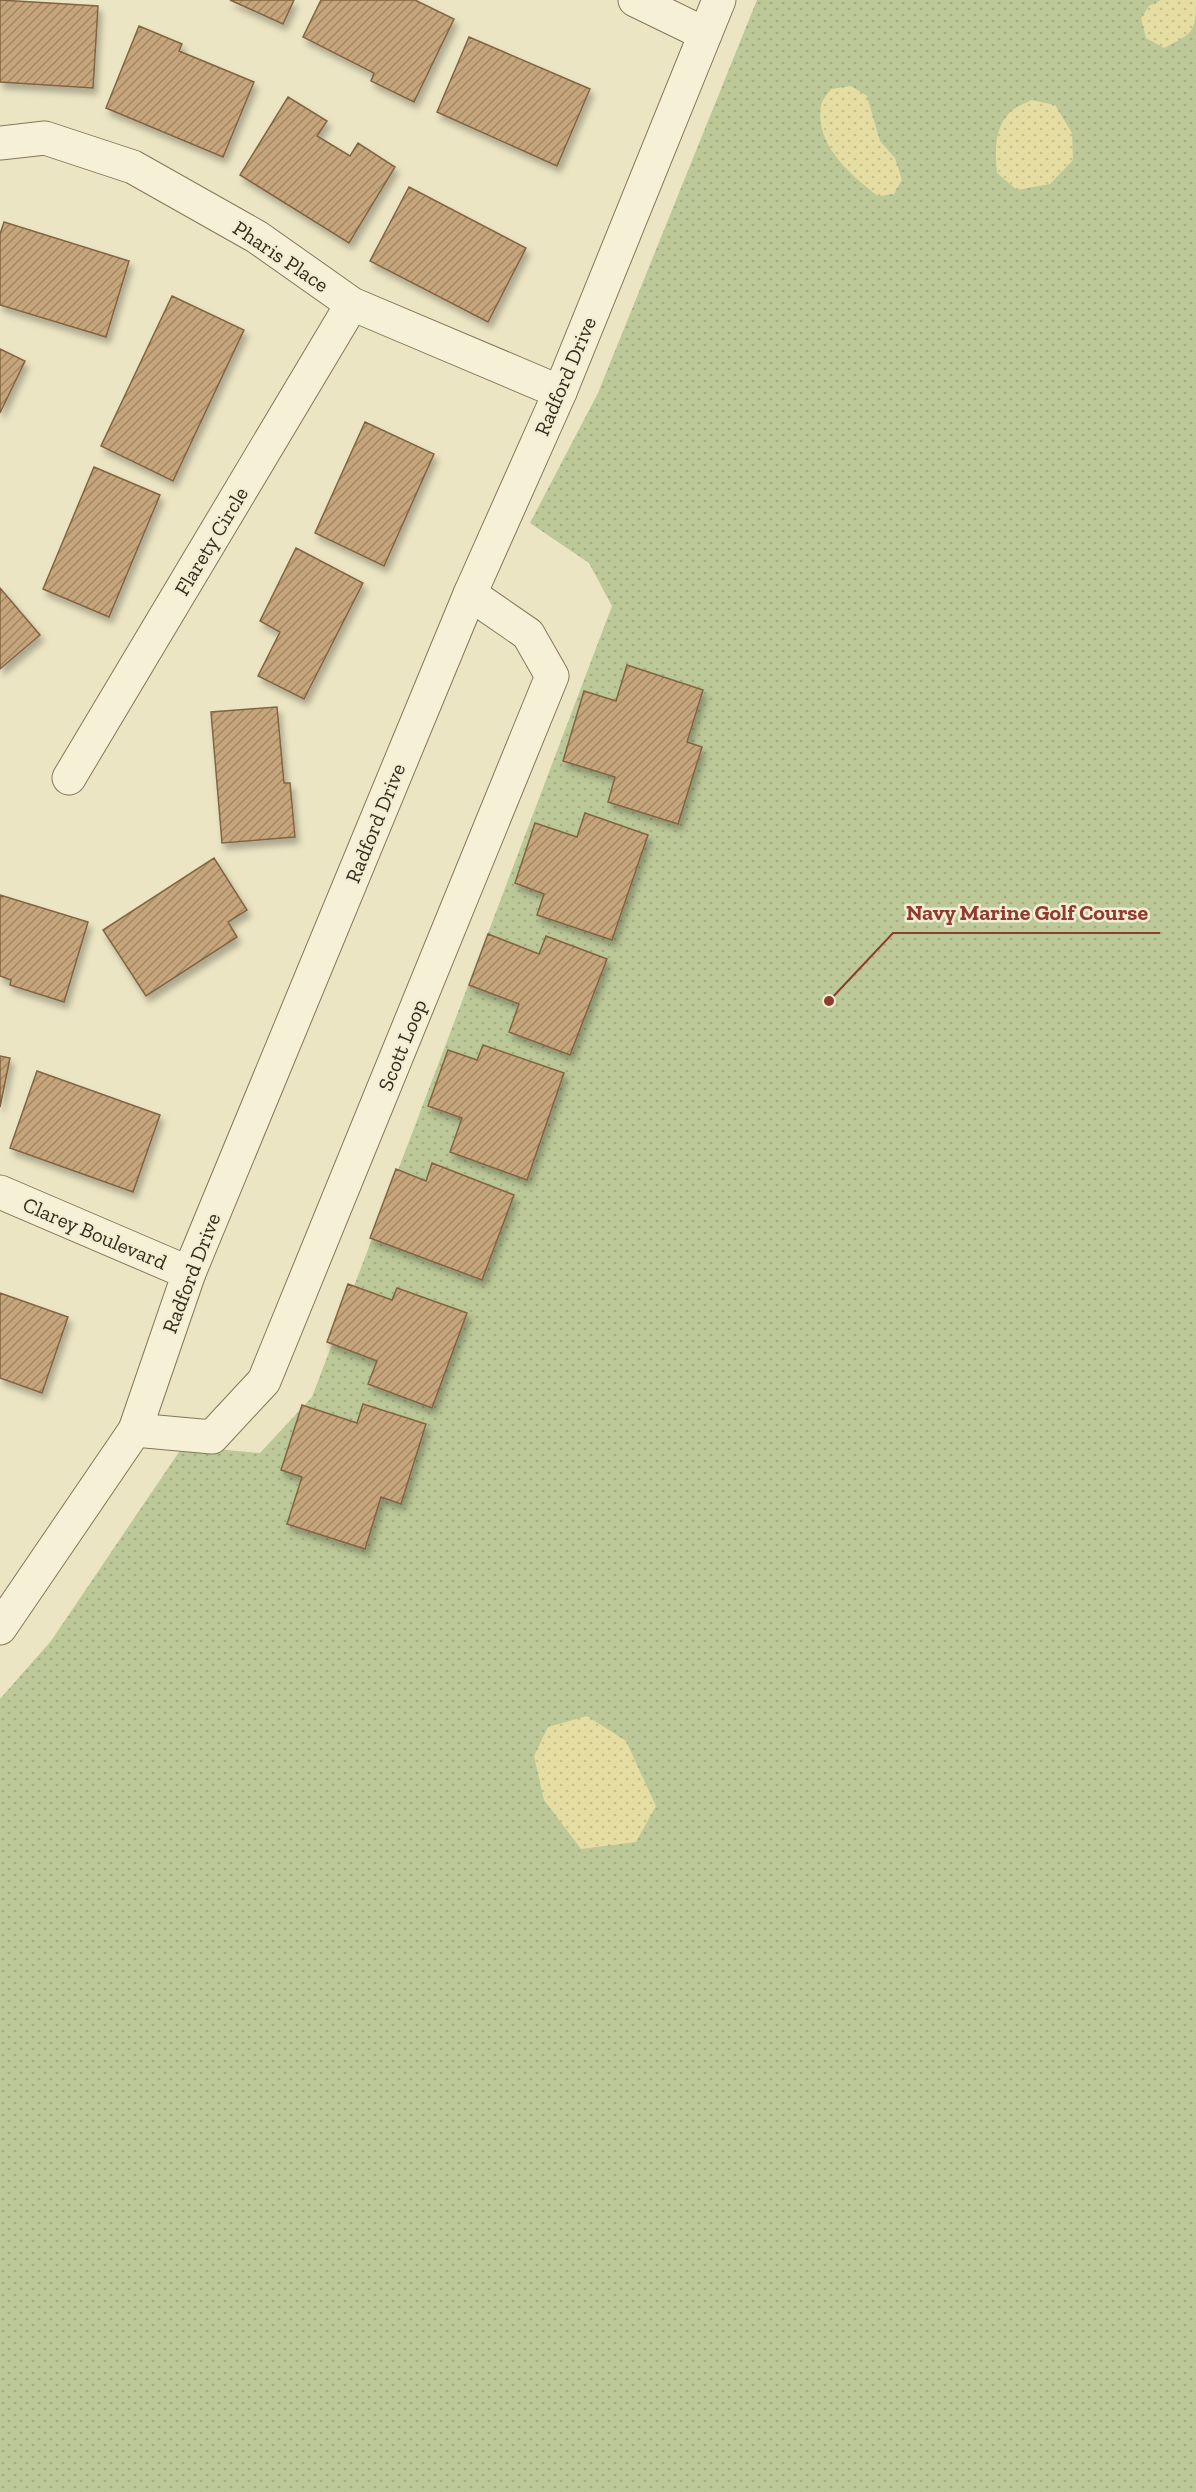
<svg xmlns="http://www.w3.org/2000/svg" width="1196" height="2492" font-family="'Zilla Slab',serif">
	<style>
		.green { fill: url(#green-dots) }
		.sand { fill: url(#sand-dots) }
		.building { fill: url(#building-hatch); stroke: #826442; stroke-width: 1.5; filter: url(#shadow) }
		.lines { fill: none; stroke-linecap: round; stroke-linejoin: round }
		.minor-casing { stroke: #84765b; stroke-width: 35 }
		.tertiary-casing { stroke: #84765b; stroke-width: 35 }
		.minor { stroke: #f6f1d6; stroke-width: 33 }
		.tertiary { stroke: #f6f1d6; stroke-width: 33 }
		.labels { text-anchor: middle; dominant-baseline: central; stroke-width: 5; stroke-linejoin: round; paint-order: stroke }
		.street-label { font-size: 21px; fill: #352c1e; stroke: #f3eed2 }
		.leader { fill: none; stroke: #8f3b2f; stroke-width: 2 }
		.callout-dot { fill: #8f3b2f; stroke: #f3eed2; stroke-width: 2 }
		.callout-label { font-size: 22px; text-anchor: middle; font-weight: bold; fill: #8f3b2f; stroke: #f3eed2; stroke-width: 5; stroke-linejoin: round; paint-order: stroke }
	</style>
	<defs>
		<pattern id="green-dots" width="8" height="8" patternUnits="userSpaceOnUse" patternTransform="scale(1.5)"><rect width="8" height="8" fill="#bcc898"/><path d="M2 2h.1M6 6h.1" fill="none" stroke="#a2ac83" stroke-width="1.8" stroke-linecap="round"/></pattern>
		<pattern id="sand-dots" width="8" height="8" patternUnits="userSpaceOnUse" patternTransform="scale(1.5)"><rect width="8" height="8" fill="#e5dda2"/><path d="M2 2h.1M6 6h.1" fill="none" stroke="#c5be8b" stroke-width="1.8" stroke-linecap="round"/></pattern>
		<pattern id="building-hatch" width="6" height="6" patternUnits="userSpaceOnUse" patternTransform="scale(1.5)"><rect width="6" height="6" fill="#c7a57b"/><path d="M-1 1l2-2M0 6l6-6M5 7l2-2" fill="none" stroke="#a28764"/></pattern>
		<filter id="shadow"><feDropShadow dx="3.5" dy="6" stdDeviation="3" flood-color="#0004"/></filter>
	</defs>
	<rect width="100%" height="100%" fill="#ebe5c3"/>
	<path class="green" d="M 757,0 L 1196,0 L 1196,2492 L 0,2492 L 0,1699 L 51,1641 L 183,1446 L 260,1453 L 312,1397 L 612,606 L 589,563 L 530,523 L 598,393 Z"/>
	<path class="sand" d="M 1161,0 L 1196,0 C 1196,33 1193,33 1164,48 L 1146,38 L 1141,18 L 1149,6 Z
		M 851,86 L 867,96 L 880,141 L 895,158 L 902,180 L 894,194 L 878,196 C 850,175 814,144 821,105 C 822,100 828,93 831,89 Z
		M 1031,100 L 1055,105 L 1072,133 L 1073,160 L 1050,184 L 1017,190 L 997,173 C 995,152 994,128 1010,112 C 1015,107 1025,104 1031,100 Z
		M 587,1716 L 626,1741 L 656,1806 L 636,1842 L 581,1849 L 544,1800 L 534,1756 L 548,1727 Z"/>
	<path class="building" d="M 0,0 L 98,6 L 93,88 L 0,82 Z
		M 230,0 L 294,0 L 283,24 Z
		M 321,0 L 415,0 L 454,19 L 414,102 L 371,81 L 374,73 L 303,37 Z
		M 139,26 L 182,44 L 179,51 L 254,82 L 223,157 L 106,108 Z
		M 469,37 L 590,89 L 557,166 L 437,112 Z
		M 288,97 L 327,121 L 317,136 L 350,156 L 358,143 L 395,167 L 349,243 L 240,175 Z
		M 409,187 L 526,248 L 488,322 L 370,261 Z
		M 4,222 L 129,261 L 106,337 L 0,305 L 0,234 Z
		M 172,296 L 244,330 L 173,481 L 101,446 Z
		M 0,349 L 25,361 L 0,413 Z
		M 365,422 L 434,454 L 384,566 L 315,533 Z
		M 94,467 L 160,495 L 109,617 L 43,589 Z
		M 296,548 L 363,583 L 304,699 L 258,676 L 280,632 L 260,621 Z
		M 0,588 L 40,635 L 0,669 Z
		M 627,665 L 703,690 L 687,742 L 702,747 L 678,824 L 608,802 L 615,777 L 563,761 L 584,691 L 616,701 Z
		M 277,707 L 284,783 L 290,783 L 295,837 L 222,843 L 211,712 Z
		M 585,813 L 648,835 L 612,940 L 537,915 L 544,894 L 515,883 L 535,823 L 577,837 Z
		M 214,858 L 247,910 L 228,922 L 237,937 L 146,996 L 103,930 Z
		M 0,895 L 88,922 L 64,1002 L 10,985 L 11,980 L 0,976 Z
		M 488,934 L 539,954 L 546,936 L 607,959 L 570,1055 L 509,1032 L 519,1004 L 469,985 Z
		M 483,1045 L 564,1073 L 527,1180 L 450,1152 L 462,1118 L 428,1106 L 448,1050 L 477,1060 Z
		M 0,1056 L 10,1058 L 0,1107 Z
		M 37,1071 L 160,1115 L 133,1192 L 10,1148 Z
		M 432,1163 L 514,1195 L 482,1280 L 370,1238 L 396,1169 L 426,1181 Z
		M 348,1284 L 392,1300 L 397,1288 L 467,1313 L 432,1408 L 368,1384 L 377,1361 L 327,1342 Z
		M 0,1293 L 68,1317 L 42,1393 L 0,1378 Z
		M 363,1404 L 426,1424 L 401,1504 L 381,1497 L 365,1549 L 287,1524 L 302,1477 L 281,1470 L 302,1405 L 357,1423 Z"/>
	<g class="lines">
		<g class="minor-casing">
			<path id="minor" d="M 635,0 L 705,34
				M 0,143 L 45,138 L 133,167 L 257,237 L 352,304 L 560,392
				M 69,778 L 352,304
				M 0,1192 L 189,1273
				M 135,1430 L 212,1437 L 264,1381 L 552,676 L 528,634 L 470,594"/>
		</g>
		<g class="tertiary-casing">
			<path id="tertiary" d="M 0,1628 L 135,1430 L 189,1273 L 470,594 L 560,392 L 719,0"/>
		</g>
		<use href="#minor" class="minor"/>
		<use href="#tertiary" class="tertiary"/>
	</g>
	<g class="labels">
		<g class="street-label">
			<text transform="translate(281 256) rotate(34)">Pharis Place</text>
			<text transform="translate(565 376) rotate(-67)">Radford Drive</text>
			<text transform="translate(211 541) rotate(-59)">Flarety Circle</text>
			<text transform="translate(375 823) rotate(-68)">Radford Drive</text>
			<text transform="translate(402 1045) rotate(-68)">Scott Loop</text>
			<text transform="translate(95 1233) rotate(23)">Clarey Boulevard</text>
			<text transform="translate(191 1273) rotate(-69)">Radford Drive</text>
		</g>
	</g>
	<path class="leader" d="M829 1001L893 933H1160"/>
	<circle class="callout-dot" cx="829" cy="1001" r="6"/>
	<g class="callout-label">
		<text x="1027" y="920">Navy Marine Golf Course</text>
	</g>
</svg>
